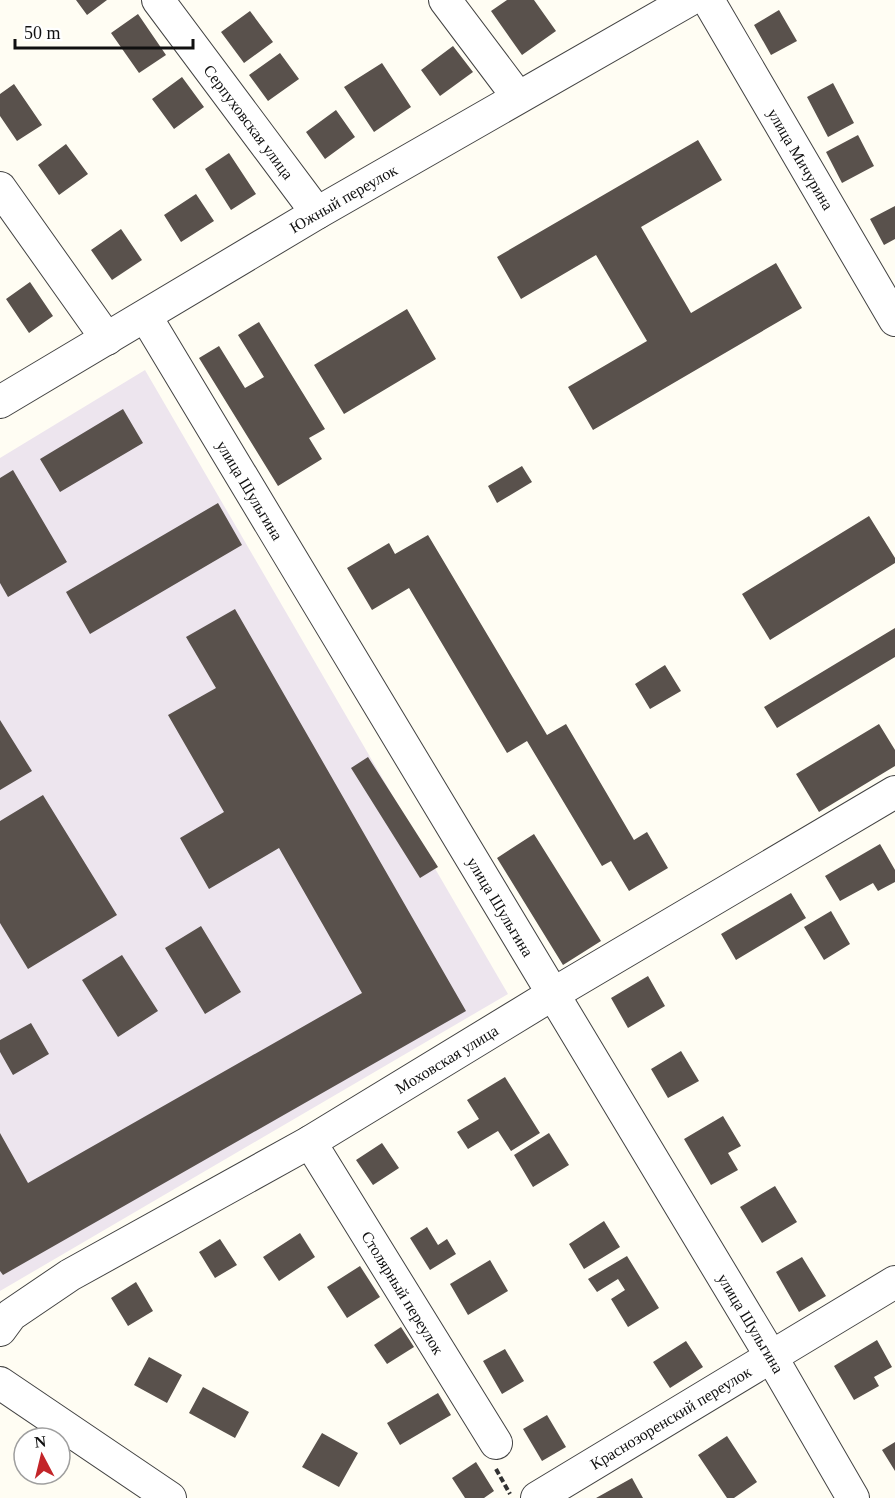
<svg xmlns="http://www.w3.org/2000/svg" width="895" height="1498" font-family="'Times New Roman',serif">
	<style>
		.industrial { fill: #ede5ee }
		.building { fill: #59514c }
		.lines { fill: none; stroke-linecap: round; stroke-linejoin: round }
		.minor-casing { stroke: #434343; stroke-width: 34 }
		.path { stroke: #323232; stroke-width: 4; stroke-dasharray: 6 3; stroke-linecap: butt }
		.minor { stroke: #fff; stroke-width: 32 }
		.labels { text-anchor: middle; dominant-baseline: central; stroke-width: 6; stroke-linejoin: round; paint-order: stroke }
		.street-label { font-size: 16px; fill: #101010; stroke: #fff }
	</style>
	<rect width="100%" height="100%" fill="#fffdf3"/>
	<path class="industrial" d="M 145,370 L 508,994 L 0,1291 L 0,458 Z"/>
	<path class="building" d="M 76,0 L 107,0 L 87,15 Z
		M 507,0 L 534,0 L 556,31 L 522,55 L 491,11 Z
		M 779,10 L 797,41 L 771,55 L 754,25 Z
		M 250,11 L 273,42 L 244,63 L 221,32 Z
		M 138,14 L 166,55 L 139,73 L 111,33 Z
		M 453,46 L 473,72 L 440,96 L 421,70 Z
		M 280,53 L 299,79 L 268,101 L 249,75 Z
		M 382,63 L 411,107 L 374,132 L 344,87 Z
		M 182,77 L 204,107 L 174,129 L 152,99 Z
		M 833,83 L 854,123 L 828,137 L 807,97 Z
		M 14,84 L 42,125 L 17,141 L 0,116 L 0,94 Z
		M 336,110 L 355,137 L 325,159 L 306,132 Z
		M 858,135 L 874,166 L 842,183 L 826,152 Z
		M 698,140 L 722,180 L 641,227 L 691,313 L 776,263 L 802,308 L 593,430 L 568,387 L 647,341 L 596,255 L 521,299 L 497,257 Z
		M 66,144 L 88,174 L 59,195 L 38,165 Z
		M 229,153 L 256,194 L 231,210 L 205,169 Z
		M 196,194 L 214,221 L 181,242 L 164,215 Z
		M 895,206 L 895,239 L 884,245 L 870,219 Z
		M 121,229 L 142,260 L 112,280 L 91,250 Z
		M 30,282 L 53,316 L 29,333 L 6,299 Z
		M 407,309 L 436,359 L 344,414 L 314,365 Z
		M 259,322 L 325,429 L 309,438 L 322,459 L 278,486 L 199,358 L 219,346 L 245,388 L 264,377 L 238,335 Z
		M 123,409 L 143,443 L 60,492 L 40,459 Z
		M 522,466 L 532,482 L 497,503 L 488,486 Z
		M 13,470 L 67,562 L 8,597 L 0,583 L 0,478 Z
		M 218,503 L 242,545 L 90,634 L 66,592 Z
		M 869,516 L 895,558 L 895,563 L 770,640 L 742,594 Z
		M 428,535 L 547,735 L 566,724 L 634,840 L 647,832 L 668,868 L 629,891 L 611,861 L 602,866 L 527,741 L 507,753 L 409,588 L 372,610 L 347,568 L 389,543 L 395,554 Z
		M 235,609 L 466,1011 L 3,1275 L 0,1271 L 0,1133 L 28,1183 L 362,993 L 279,848 L 209,889 L 180,838 L 224,812 L 168,715 L 216,688 L 186,637 Z
		M 895,628 L 895,657 L 777,728 L 764,707 Z
		M 665,665 L 681,691 L 650,709 L 635,684 Z
		M 0,720 L 32,771 L 0,790 Z
		M 879,724 L 895,750 L 895,766 L 819,812 L 796,774 Z
		M 368,757 L 438,867 L 420,878 L 351,768 Z
		M 43,795 L 117,915 L 28,969 L 0,923 L 0,821 Z
		M 534,834 L 601,941 L 563,965 L 497,858 Z
		M 880,844 L 895,870 L 895,882 L 878,891 L 873,883 L 840,901 L 825,876 Z
		M 791,893 L 806,918 L 736,960 L 721,934 Z
		M 831,911 L 850,944 L 824,960 L 804,927 Z
		M 201,926 L 241,992 L 205,1014 L 165,948 Z
		M 122,955 L 158,1011 L 118,1037 L 82,980 Z
		M 648,976 L 665,1006 L 628,1028 L 611,998 Z
		M 31,1023 L 49,1054 L 13,1075 L 0,1052 L 0,1040 Z
		M 681,1051 L 699,1081 L 668,1098 L 651,1069 Z
		M 505,1077 L 540,1133 L 511,1151 L 498,1131 L 468,1149 L 457,1132 L 479,1119 L 467,1100 Z
		M 723,1116 L 741,1146 L 728,1153 L 738,1170 L 711,1185 L 684,1139 Z
		M 549,1133 L 569,1165 L 533,1187 L 514,1155 Z
		M 382,1143 L 399,1168 L 373,1185 L 356,1160 Z
		M 775,1186 L 797,1222 L 762,1243 L 740,1207 Z
		M 604,1221 L 620,1247 L 584,1269 L 569,1244 Z
		M 427,1227 L 438,1245 L 447,1239 L 456,1254 L 430,1270 L 410,1238 Z
		M 300,1233 L 315,1257 L 279,1281 L 263,1257 Z
		M 220,1239 L 237,1265 L 215,1278 L 199,1252 Z
		M 627,1256 L 659,1308 L 628,1327 L 611,1299 L 625,1290 L 618,1279 L 597,1292 L 588,1279 Z
		M 802,1257 L 826,1296 L 799,1312 L 776,1272 Z
		M 490,1260 L 508,1291 L 468,1315 L 450,1284 Z
		M 360,1266 L 380,1297 L 347,1318 L 327,1287 Z
		M 136,1282 L 153,1311 L 128,1326 L 111,1298 Z
		M 401,1327 L 414,1347 L 387,1364 L 374,1345 Z
		M 877,1340 L 892,1367 L 874,1377 L 879,1386 L 854,1400 L 834,1366 Z
		M 686,1341 L 703,1367 L 670,1388 L 653,1362 Z
		M 505,1349 L 524,1381 L 502,1394 L 483,1361 Z
		M 149,1357 L 182,1375 L 167,1403 L 134,1385 Z
		M 203,1387 L 249,1412 L 235,1438 L 189,1413 Z
		M 438,1393 L 451,1415 L 400,1445 L 387,1423 Z
		M 547,1415 L 566,1447 L 542,1461 L 523,1429 Z
		M 322,1433 L 358,1453 L 339,1487 L 302,1467 Z
		M 727,1436 L 757,1482 L 734,1498 L 727,1498 L 698,1455 Z
		M 895,1442 L 895,1471 L 882,1450 Z
		M 476,1462 L 494,1491 L 484,1498 L 465,1498 L 452,1478 Z
		M 632,1478 L 643,1498 L 596,1498 Z"/>
	<g class="lines">
		<g class="minor-casing">
			<g id="minor">
				<path id="s1" d="M 158,0 L 317,213"/>
				<path d="M 445,0 L 518,97"/>
				<path id="s2" d="M 708,0 L 895,320"/>
				<path d="M 0,188 L 107,339"/>
				<path id="s3" d="M 146,317 L 772,1358 L 853,1498"/>
				<path id="s4" d="M 0,402 L 317,213 L 689,0"/>
				<path id="s5" d="M 310,1142 L 496,1443"/>
				<path id="s6" d="M 0,1330 L 11,1315 L 70,1275 L 310,1142 L 553,994 L 895,792"/>
				<path d="M 0,1383 L 170,1498"/>
				<path id="s7" d="M 537,1498 L 895,1282"/>
			</g>
		</g>
		<path class="path" d="M 496,1469 L 510,1494"/>
		<use href="#minor" class="minor"/>
	</g>
	<g class="labels">
		<g class="street-label">
			<text stroke="none"><textPath href="#s1" startOffset="152">Серпуховская улица</textPath></text>
			<text stroke="none"><textPath href="#s2" startOffset="184">улица Мичурина</textPath></text>
			<text stroke="none"><textPath href="#s4" startOffset="399">Южный переулок</textPath></text>
			<text stroke="none"><textPath href="#s3" startOffset="202">улица Шульгина</textPath></text>
			<text stroke="none"><textPath href="#s3" startOffset="688">улица Шульгина</textPath></text>
			<text stroke="none"><textPath href="#s6" startOffset="524">Моховская улица</textPath></text>
			<text stroke="none"><textPath href="#s5" startOffset="177">Столярный переулок</textPath></text>
			<text stroke="none"><textPath href="#s3" startOffset="1174">улица Шульгина</textPath></text>
			<text stroke="none"><textPath href="#s7" startOffset="156">Краснозоренский переулок</textPath></text>
		</g>
	</g>
	<g transform="translate(42 1456) rotate(353)"><circle r="28" fill="#ffffff" stroke="#9f9f9f" stroke-width="1.5"/>
	<path d="M0-4.5L10 22L0 15L-10 22Z" fill="#c32529"/>
	<text y="-9" font-size="16" font-weight="bold" text-anchor="middle" fill="#101010">N</text>
	</g>
	<path d="M15 39v9h178v-9" fill="none" stroke="#101010" stroke-width="3"/>
	<text x="24" y="39" font-size="18" fill="#101010" stroke="#ffffff" stroke-width="4.5" paint-order="stroke">50 m</text>
</svg>
